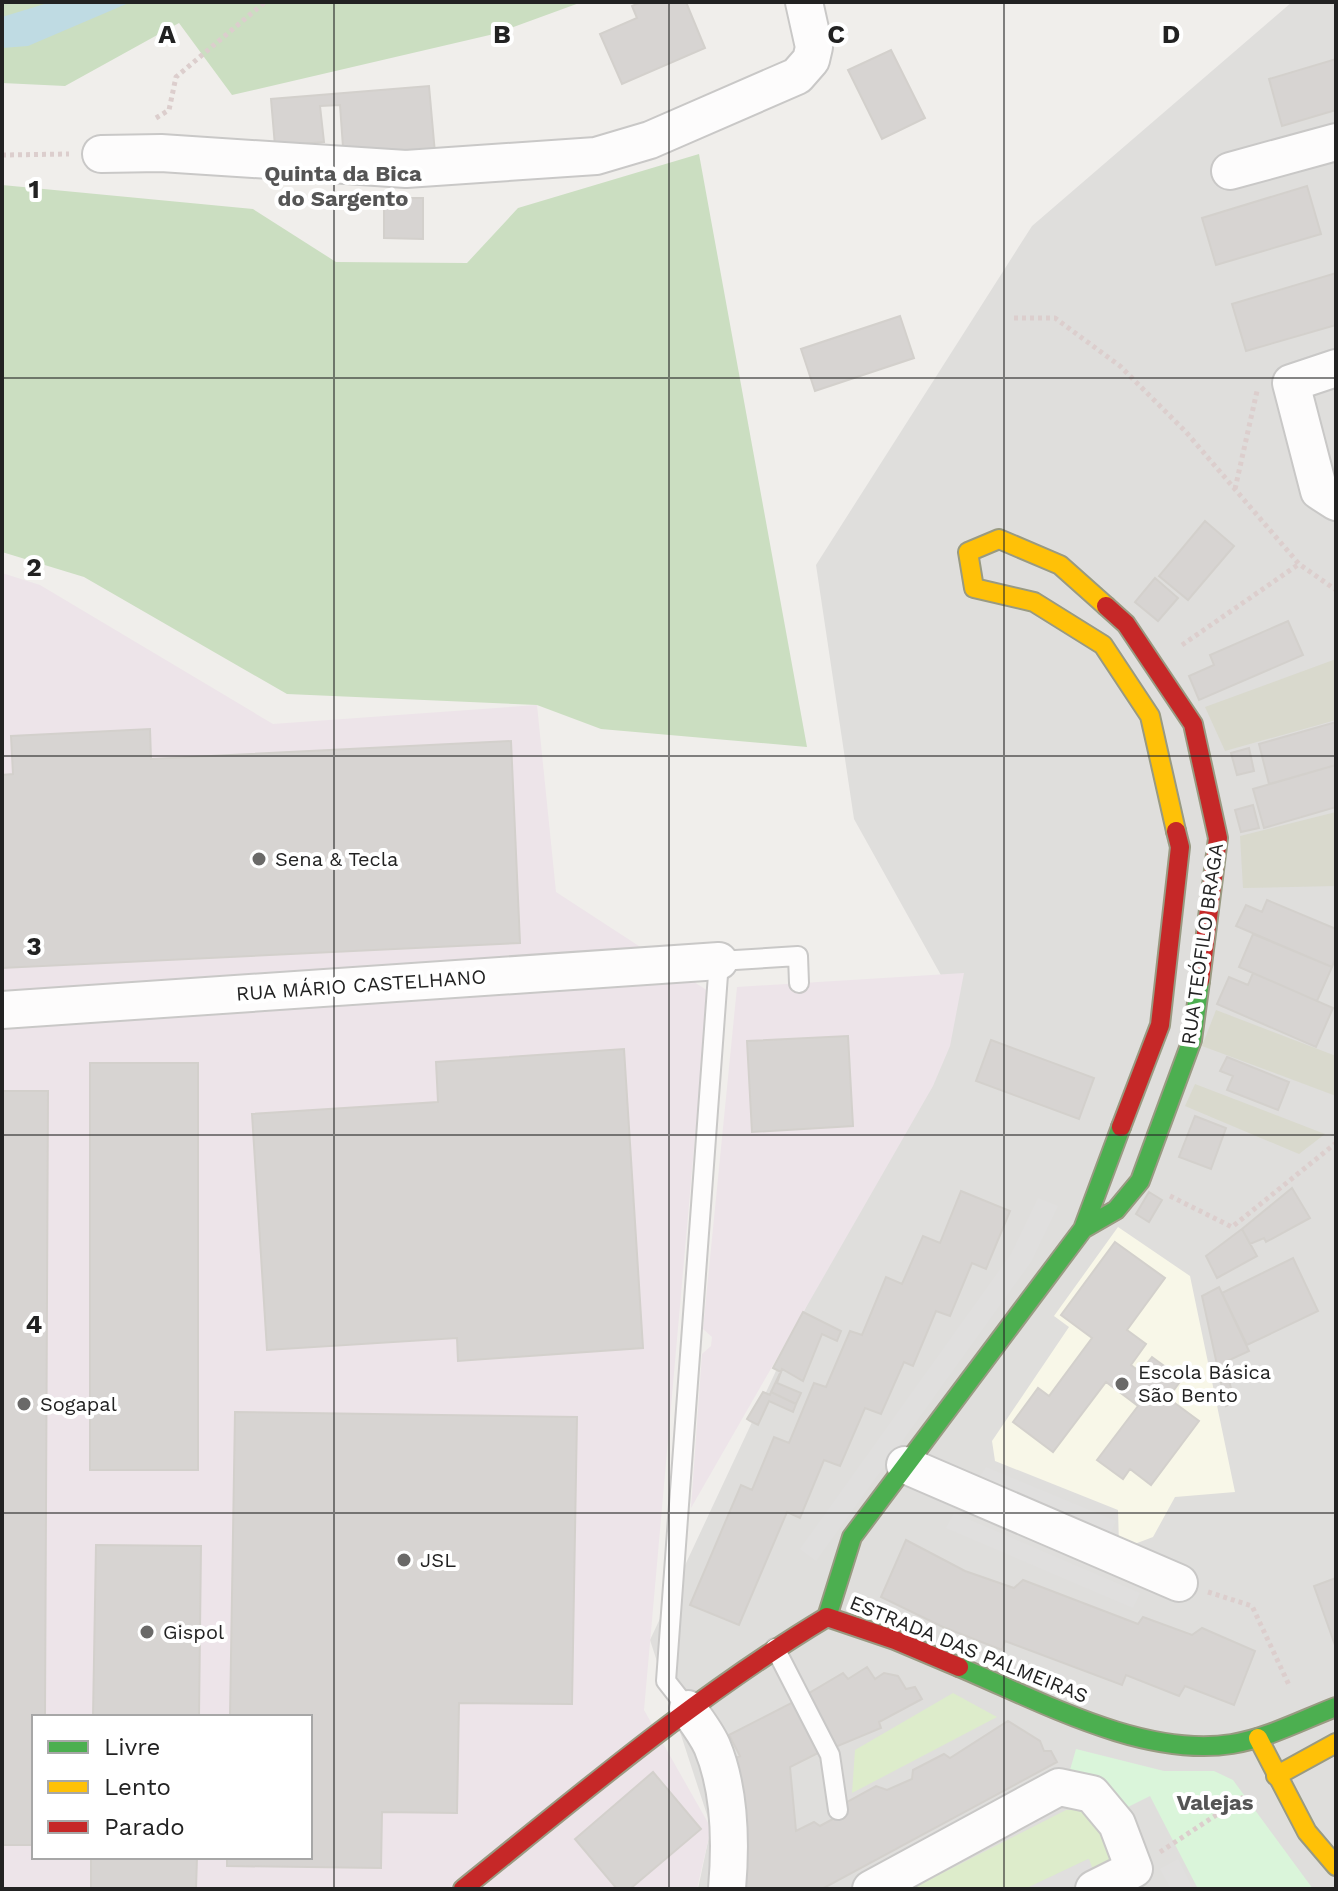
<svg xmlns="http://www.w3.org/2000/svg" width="1338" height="1891" font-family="'Work Sans',sans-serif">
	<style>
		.residential { fill: #dfdedc }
		.industrial { fill: #ede4e9; fill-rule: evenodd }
		.education { fill: #f8f7e8 }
		.construction { fill: #d9d9cd }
		.grass { fill: #ddeccb }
		.forest { fill: #cbdec1 }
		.park { fill: #daf5da }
		.parking { fill: #e0dfde }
		.water { fill: #bfdbe3 }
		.building { fill: #d7d4d2; stroke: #d3d0cc; stroke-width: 2 }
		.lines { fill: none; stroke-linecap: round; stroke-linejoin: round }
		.lane-casing { stroke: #c9c8c7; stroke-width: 22 }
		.street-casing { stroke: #c9c8c7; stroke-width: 40 }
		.fast-casing { stroke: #999a82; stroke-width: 22 }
		.slow-casing { stroke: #999a82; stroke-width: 22 }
		.jam-casing { stroke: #999a82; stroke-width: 22 }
		.path { stroke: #dccecd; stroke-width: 5; stroke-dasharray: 4 4; stroke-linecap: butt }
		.lane { stroke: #fdfcfc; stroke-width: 18 }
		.street { stroke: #fdfcfc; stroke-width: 36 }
		.fast { stroke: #4caf50; stroke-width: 18 }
		.slow { stroke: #ffc107; stroke-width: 18 }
		.jam { stroke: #c62828; stroke-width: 18 }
		.grid { fill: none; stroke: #222; stroke-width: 2; stroke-opacity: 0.55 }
		.poi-dot { fill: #6a6968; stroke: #fff; stroke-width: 3 }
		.labels { text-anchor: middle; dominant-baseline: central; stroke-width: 8; stroke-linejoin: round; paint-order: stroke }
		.poi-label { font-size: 20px; fill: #222; stroke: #fff; text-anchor: start }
		.street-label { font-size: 20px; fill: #222; stroke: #fff }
		.neighbourhood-label { font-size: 22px; font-weight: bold; fill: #555; stroke: #fff }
		.grid-label { font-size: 26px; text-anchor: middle; font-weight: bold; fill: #222; stroke: #fff; stroke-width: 8; stroke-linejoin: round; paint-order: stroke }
	</style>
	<rect width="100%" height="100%" fill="#f0eeeb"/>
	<path class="residential" d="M 1292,2 L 1336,2 L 1336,1889 L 698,1889 L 711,1827 L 650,1640 L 952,995 L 854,819 L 816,565 L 1032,226 Z"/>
	<path class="industrial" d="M 2,573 L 40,585 L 273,724 L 537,705 L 556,892 L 708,991 L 644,1710 L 711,1828 L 697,1889 L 2,1889 ZM 34,1717 L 310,1717 L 310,1857 L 34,1857 Z
		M 964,973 L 950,1046 L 933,1086 L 691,1508 L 702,1354 L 711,1346 L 712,1337 L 703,1329 L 737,987 Z"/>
	<path class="education" d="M 1118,1227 L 1190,1276 L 1235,1492 L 1175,1497 L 1153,1537 L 1132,1545 L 1119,1544 L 1118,1510 L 995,1461 L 992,1441 L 1069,1327 L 1054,1316 Z"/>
	<path class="construction" d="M 1336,659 L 1336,720 L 1225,751 L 1205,707 Z
		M 1336,812 L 1336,886 L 1243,888 L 1240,836 Z
		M 1216,1010 L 1336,1056 L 1336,1096 L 1202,1046 Z
		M 1195,1084 L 1325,1134 L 1299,1154 L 1185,1106 Z"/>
	<path class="grass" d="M 953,1693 L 997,1717 L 852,1793 L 855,1750 Z
		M 1093,1809 L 1115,1842 L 1108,1867 L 1095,1875 L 1088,1859 L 1025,1889 L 911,1889 L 1066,1810 Z"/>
	<path class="forest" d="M 2,2 L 582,2 L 494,34 L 232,95 L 179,23 L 65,86 L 2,83 Z
		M 699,154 L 807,747 L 601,729 L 537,705 L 287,694 L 84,577 L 2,552 L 2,185 L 253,209 L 336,262 L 467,263 L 518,208 Z"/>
	<path class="park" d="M 1076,1749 L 1164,1771 L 1214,1771 L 1233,1780 L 1313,1889 L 1198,1889 L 1150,1796 L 1122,1810 L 1070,1770 Z"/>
	<path class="parking" d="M 1038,1198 L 1058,1206 L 1031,1262 L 816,1561 L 800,1549 L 1011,1254 Z
		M 986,1467 L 1116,1521 L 1107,1541 L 974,1485 Z
		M 954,1513 L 1140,1593 L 1133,1608 L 946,1528 Z
		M 1089,1859 L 1095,1875 L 1065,1889 L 1025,1889 Z
		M 1178,1859 L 1193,1889 L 1171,1889 L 1160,1869 Z"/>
	<path class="water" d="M 51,2 L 131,2 L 28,46 L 2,48 L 2,17 Z"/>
	<path class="building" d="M 641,2 L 686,2 L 705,48 L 622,84 L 600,34 L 637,18 L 632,6 Z
		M 891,50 L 925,118 L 882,139 L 848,70 Z
		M 1336,59 L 1336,110 L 1282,126 L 1269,79 Z
		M 429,86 L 435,153 L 344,161 L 340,105 L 320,106 L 324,142 L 275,146 L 271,99 Z
		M 1307,186 L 1321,234 L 1216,265 L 1202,218 Z
		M 384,198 L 423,198 L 423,239 L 384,238 Z
		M 1336,273 L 1336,325 L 1246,351 L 1232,304 Z
		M 900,316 L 914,358 L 815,391 L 801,349 Z
		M 1205,521 L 1234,546 L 1188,600 L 1159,576 Z
		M 1155,578 L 1178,598 L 1158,621 L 1135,602 Z
		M 1288,621 L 1303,655 L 1199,700 L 1189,676 L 1214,665 L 1210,655 Z
		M 1336,722 L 1336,765 L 1269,784 L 1259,744 Z
		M 150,729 L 151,759 L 511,741 L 520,943 L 2,968 L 2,775 L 13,774 L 11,736 Z
		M 1249,748 L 1254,771 L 1237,775 L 1231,753 Z
		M 1336,765 L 1336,807 L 1264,828 L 1253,789 Z
		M 1253,805 L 1259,828 L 1241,832 L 1235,810 Z
		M 1267,900 L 1336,929 L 1336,957 L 1332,967 L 1236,926 L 1246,905 L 1262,912 Z
		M 1253,934 L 1332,967 L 1317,1001 L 1239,967 Z
		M 1253,973 L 1333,1008 L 1316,1047 L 1217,1004 L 1229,977 L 1248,985 Z
		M 848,1036 L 853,1126 L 752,1132 L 747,1041 Z
		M 991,1040 L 1094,1078 L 1079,1119 L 976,1081 Z
		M 624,1049 L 643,1348 L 458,1361 L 457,1338 L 267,1350 L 252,1114 L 438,1102 L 436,1062 Z
		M 1227,1057 L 1289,1082 L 1278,1110 L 1227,1090 L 1233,1076 L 1220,1071 Z
		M 90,1063 L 198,1063 L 198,1470 L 90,1470 Z
		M 2,1091 L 48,1091 L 45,1717 L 34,1717 L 34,1845 L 2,1845 Z
		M 1195,1116 L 1226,1128 L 1211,1169 L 1179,1157 Z
		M 1292,1188 L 1310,1218 L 1266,1242 L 1264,1238 L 1250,1244 L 1242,1229 Z
		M 961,1191 L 1010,1211 L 986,1269 L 972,1263 L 950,1316 L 936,1311 L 913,1366 L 904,1362 L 881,1414 L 865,1408 L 840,1466 L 824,1460 L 800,1518 L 787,1512 L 739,1625 L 690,1605 L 741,1485 L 752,1490 L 774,1437 L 789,1443 L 814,1383 L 826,1387 L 850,1331 L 862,1335 L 886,1277 L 902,1284 L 923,1236 L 940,1243 Z
		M 1149,1192 L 1162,1200 L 1149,1222 L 1136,1214 Z
		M 1242,1229 L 1257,1256 L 1217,1278 L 1206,1256 Z
		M 1115,1242 L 1165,1278 L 1127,1330 L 1146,1344 L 1131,1365 L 1140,1372 L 1152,1357 L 1182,1379 L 1168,1398 L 1199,1421 L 1151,1485 L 1130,1469 L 1123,1479 L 1097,1460 L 1138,1406 L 1106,1382 L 1053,1452 L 1013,1422 L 1038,1388 L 1049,1396 L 1092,1338 L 1061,1315 Z
		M 1293,1258 L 1318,1311 L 1247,1345 L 1222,1293 Z
		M 1219,1287 L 1249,1351 L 1225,1362 L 1234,1402 L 1226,1406 L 1202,1296 Z
		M 803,1312 L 841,1331 L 837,1341 L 822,1334 L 803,1381 L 782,1369 L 781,1372 L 773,1368 Z
		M 782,1369 L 777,1383 L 801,1393 L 796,1404 L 771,1392 Z
		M 763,1392 L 770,1395 L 771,1392 L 796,1404 L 793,1412 L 769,1401 L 758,1425 L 750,1421 L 747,1419 Z
		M 235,1412 L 577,1417 L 572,1704 L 459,1703 L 457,1813 L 382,1812 L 381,1868 L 227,1866 L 227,1857 L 310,1857 L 310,1717 L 230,1717 Z
		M 906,1540 L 965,1571 L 1014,1588 L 1023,1580 L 1138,1624 L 1143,1617 L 1192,1635 L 1202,1628 L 1255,1651 L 1234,1705 L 1185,1686 L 1179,1696 L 1126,1675 L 1122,1685 L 1005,1641 L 1002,1650 L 943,1627 L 881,1597 Z
		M 96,1545 L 201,1546 L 199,1717 L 93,1717 Z
		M 1336,1578 L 1336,1648 L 1314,1586 Z
		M 867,1667 L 875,1679 L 884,1673 L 898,1676 L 906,1689 L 915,1687 L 922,1699 L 879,1722 L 881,1728 L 833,1748 L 806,1695 L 843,1673 L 848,1679 Z
		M 799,1699 L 824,1750 L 790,1767 L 796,1831 L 814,1822 L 820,1826 L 844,1813 L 845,1803 L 876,1786 L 887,1790 L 912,1779 L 913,1770 L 944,1754 L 950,1758 L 1008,1721 L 1040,1741 L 1044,1751 L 1051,1751 L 1057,1762 L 822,1889 L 738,1889 L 729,1762 L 740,1756 L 729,1735 Z
		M 653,1772 L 701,1829 L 630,1889 L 617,1889 L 575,1839 Z
		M 91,1857 L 197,1857 L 196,1889 L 91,1889 Z"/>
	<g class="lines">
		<g class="lane-casing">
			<path id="lane" d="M 775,1648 L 830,1755 L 838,1810
				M 688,1709 L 666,1681 L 719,961 L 798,956 L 799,983"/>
		</g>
		<g class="street-casing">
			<path id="street" d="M 101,154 L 161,153 L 406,169 L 596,156 L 650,140 L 797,76 L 811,60 L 814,47 L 804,2
				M 1230,171 L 1336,142
				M 1336,368 L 1291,383 L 1319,491 L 1336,502
				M 2,1010 L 719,961
				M 905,1465 L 1179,1583
				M 688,1709 C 696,1720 706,1733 712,1746 C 730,1789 731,1843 727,1889
				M 871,1889 L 1059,1787 L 1092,1794 L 1117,1824 L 1134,1869 L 1094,1889"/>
		</g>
		<g class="fast-casing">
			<path id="fast" d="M 1083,1229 L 1116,1210 L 1140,1181 L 1192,1040 L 1200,981
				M 827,1617 L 852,1537 L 1083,1229 L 1121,1127
				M 959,1667 C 1040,1701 1143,1758 1232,1744 C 1268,1738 1302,1720 1336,1707"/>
		</g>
		<g class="slow-casing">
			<path id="slow" d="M 1106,606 L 1060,565 L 999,539 L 968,552 L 974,588 L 1034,602 L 1103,645 L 1150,716 L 1176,831
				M 1258,1738 L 1307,1832 L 1336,1866
				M 1276,1776 L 1336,1743"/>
		</g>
		<g class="jam-casing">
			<path id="jam" d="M 1106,606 L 1126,624 L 1193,724 L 1218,838 L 1200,981
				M 1121,1127 L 1160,1025 L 1180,847 L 1176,831
				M 463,1889 C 581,1794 697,1695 827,1617 L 895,1640 L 959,1667"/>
		</g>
		<path class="path" d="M 156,118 L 169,110 L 176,77 L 265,2
			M 2,155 L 69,154
			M 1014,318 L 1055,318 L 1120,366 L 1186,432 L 1299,564 L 1336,590
			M 1235,489 L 1257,391
			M 1182,645 L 1299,564
			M 1170,1196 L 1232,1227 L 1336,1143
			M 1208,1592 L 1252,1606 L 1289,1685
			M 1160,1852 L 1245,1796"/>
		<use href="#lane" class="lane"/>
		<use href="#street" class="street"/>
		<use href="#fast" class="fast"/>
		<use href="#slow" class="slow"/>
		<use href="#jam" class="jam"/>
	</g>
	<path class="grid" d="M 334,2 L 334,1889M 669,2 L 669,1889M 1004,2 L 1004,1889M 2,378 L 1336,378M 2,756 L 1336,756M 2,1135 L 1336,1135M 2,1513 L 1336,1513"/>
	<g class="poi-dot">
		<circle cx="259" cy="859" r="8"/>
		<circle cx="1122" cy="1384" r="8"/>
		<circle cx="24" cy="1404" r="8"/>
		<circle cx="404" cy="1560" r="8"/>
		<circle cx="147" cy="1632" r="8"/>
	</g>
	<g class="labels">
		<g class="poi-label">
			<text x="275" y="859">Sena &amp; Tecla</text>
			<text x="1138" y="1372">Escola Básica<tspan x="1138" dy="23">São Bento</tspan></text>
			<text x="40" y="1404">Sogapal</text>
			<text x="420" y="1560">JSL</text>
			<text x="163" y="1632">Gispol</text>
		</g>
		<g class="street-label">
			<text transform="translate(1202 944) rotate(-82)">RUA TEÓFILO BRAGA</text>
			<text transform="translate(361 985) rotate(-4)">RUA MÁRIO CASTELHANO</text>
			<text transform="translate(969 1649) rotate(22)">ESTRADA DAS PALMEIRAS</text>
		</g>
		<g class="neighbourhood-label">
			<text x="343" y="173">Quinta da Bica<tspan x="343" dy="25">do Sargento</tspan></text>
			<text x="1215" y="1802">Valejas</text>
		</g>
	</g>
	<g class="grid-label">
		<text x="167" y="43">A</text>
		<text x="502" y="43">B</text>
		<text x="836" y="43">C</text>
		<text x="1171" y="43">D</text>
		<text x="34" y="198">1</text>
		<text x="34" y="576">2</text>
		<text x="34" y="955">3</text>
		<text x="34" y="1333">4</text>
	</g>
	<rect width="1338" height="1891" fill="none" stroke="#222222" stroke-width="8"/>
	<rect x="32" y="1715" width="280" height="144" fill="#ffffff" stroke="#a7a7a7" stroke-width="2"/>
	<rect x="48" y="1741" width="40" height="12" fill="#4caf50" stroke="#a7a7a7" stroke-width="2"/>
	<text x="104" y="1755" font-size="24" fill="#222222">Livre</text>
	<rect x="48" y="1781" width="40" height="12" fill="#ffc107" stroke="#a7a7a7" stroke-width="2"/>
	<text x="104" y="1795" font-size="24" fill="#222222">Lento</text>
	<rect x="48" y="1821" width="40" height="12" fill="#c62828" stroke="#a7a7a7" stroke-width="2"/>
	<text x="104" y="1835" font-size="24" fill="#222222">Parado</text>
</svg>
